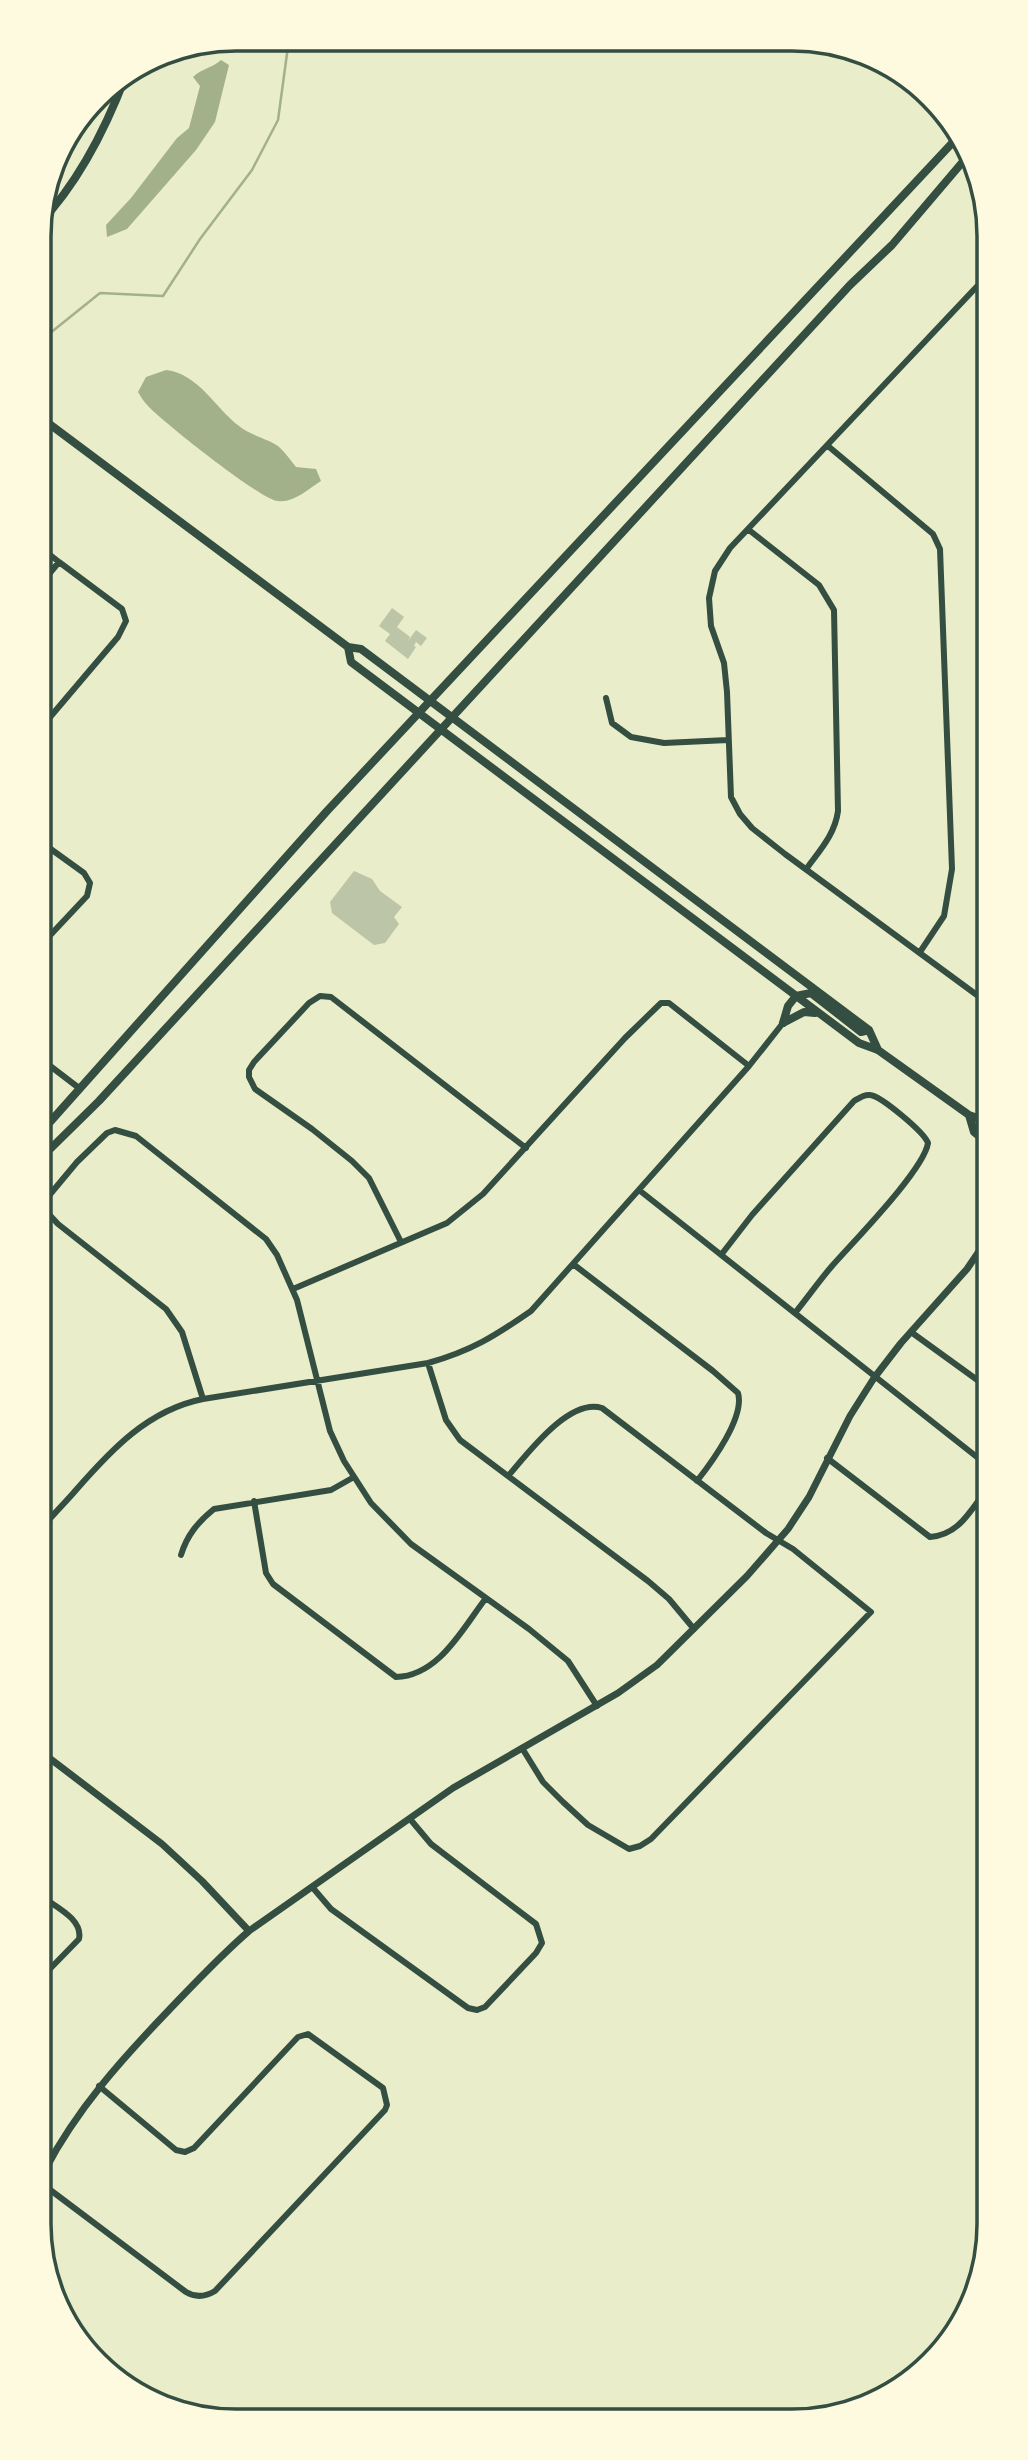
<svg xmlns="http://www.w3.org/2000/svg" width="1028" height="2460" font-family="Signika,sans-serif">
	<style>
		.water { fill: #a3b18a }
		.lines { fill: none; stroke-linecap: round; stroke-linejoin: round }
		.stream { stroke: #a3b18a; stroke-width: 2.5 }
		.building { fill: #bcc5a7 }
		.minor { stroke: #344e41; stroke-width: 6 }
		.tertiary { stroke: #344e41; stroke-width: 7 }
		.secondary { stroke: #344e41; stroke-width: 8 }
		.rim { fill: none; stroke: #344e41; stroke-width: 3.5 }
	</style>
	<rect width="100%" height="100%" fill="#e9edc9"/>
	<path class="water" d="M 221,60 L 229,65 L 215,122 L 196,150 L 127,229 L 107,237 L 106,225 L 131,198 L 177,138 L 189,128 L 200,86 L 193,77 C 201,69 212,68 221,60 Z
		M 166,370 C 199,374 215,408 239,426 C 252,436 268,439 278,446 C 285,452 291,461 296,467 L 316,469 L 321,481 C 308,489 294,503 278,501 C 261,500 163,422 148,406 C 144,402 141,397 138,392 L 146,377 Z"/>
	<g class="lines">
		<path class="stream" d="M 39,342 L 100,293 L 163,296 L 200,239 L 252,170 L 278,120 L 289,39"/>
	</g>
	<path class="building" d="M 392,608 L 404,617 L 397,627 L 410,637 L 408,641 L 416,630 L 427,638 L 421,646 L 416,642 L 414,646 L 416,647 L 408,659 L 385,641 L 390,634 L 379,626 Z
		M 354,871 L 372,879 L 380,891 L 402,907 L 394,917 L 399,924 L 385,943 L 374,945 L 332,913 L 330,902 Z"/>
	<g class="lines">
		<path class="minor" d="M 908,81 L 927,96
			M 983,280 L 730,548 L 715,571 L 709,598 L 711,626 L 724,663 L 727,692 L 731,797 L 740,814 L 752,828 L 785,854 L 985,1001
			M 828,446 L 933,534 L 940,549 L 952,869 L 944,916 L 920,952
			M 749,530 L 819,585 L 834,610 L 838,811 C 835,834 820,850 807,868
			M 40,547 L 59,562
			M 40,585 L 59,562 L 122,609 L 126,621 L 118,637 L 40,729
			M 606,698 L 612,723 L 631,737 L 664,743 L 728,740
			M 41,842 L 84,873 L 90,883 L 87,896 L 41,945
			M 41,1059 L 79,1088
			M 639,1190 L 987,1465
			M 401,1242 L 369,1178 L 352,1161 L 312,1129 L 255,1089 L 249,1077 L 249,1070 L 254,1062 L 309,1003 L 320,996 L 331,997 L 526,1148
			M 721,1255 L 752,1215 L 854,1101 C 859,1098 864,1094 870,1095 C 881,1096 924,1132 928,1143 C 924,1170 853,1242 832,1266 C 819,1281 808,1297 795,1313
			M 573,1264 L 713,1371 L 738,1393 C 745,1417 712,1462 697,1481
			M 293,1289 L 447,1223 L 483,1194 L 625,1038 L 661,1003 L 669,1003 L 749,1066
			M 911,1332 L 987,1387
			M 42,1355 L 42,1363
			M 428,1363 L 446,1420 L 460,1440 L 648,1581 L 669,1599 L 694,1629
			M 203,1399 L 182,1332 L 166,1309 L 58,1224 L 44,1209 L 47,1198 L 77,1162 L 107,1133 L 115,1130 L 136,1136 L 266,1239 L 277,1255 L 297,1300 L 330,1431 L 344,1461 L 371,1503 L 411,1544 L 529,1629 L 568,1661 L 597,1706
			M 827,1458 L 930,1537 C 959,1535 970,1511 987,1489
			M 509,1475 C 528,1453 569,1398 602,1408 L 766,1533 L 793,1549 L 871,1612 L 651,1839 L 640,1846 L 629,1849 L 588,1825 L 563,1802 L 543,1782 L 522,1748
			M 254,1501 L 266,1573 L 273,1584 L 396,1677 C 439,1676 463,1628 486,1598
			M 43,1527 C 53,1514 65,1503 76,1490 C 111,1450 148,1410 203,1399 L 428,1363 C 471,1351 495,1336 531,1311 L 749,1066 L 783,1023
			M 181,1555 C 187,1535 198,1522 214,1509 L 331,1490 L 354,1477
			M 313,1888 L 331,1909 L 468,2008 L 477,2010 L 485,2007 L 536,1953 L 542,1943 L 536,1924 L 431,1844 L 410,1819
			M 44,1898 C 58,1908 83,1920 79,1939 L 44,1975
			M 45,2186 L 186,2292 C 196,2298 205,2297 215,2291 L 385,2110 L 387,2105 L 383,2088 L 308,2034 L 298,2037 L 194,2148 L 185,2152 L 176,2150 L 99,2086
			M 103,2368 L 112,2375"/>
		<path class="tertiary" d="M 44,1754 L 162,1844 L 202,1881 L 249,1931
			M 45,2170 C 77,2109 121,2060 169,2010 C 195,1983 220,1956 249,1931 L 453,1788 L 618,1693 L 657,1665 L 747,1576 L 788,1529 L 809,1497 L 850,1416 L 874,1378 L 901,1343 L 967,1269 L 986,1241"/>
		<path class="secondary" d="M 39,224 C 79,182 106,128 126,75
			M 40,417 L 348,647 L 361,649 L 869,1030 L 878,1050
			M 348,647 L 351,662 L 859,1043 L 878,1050 L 969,1115 L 986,1121
			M 783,1023 L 788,1006 L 796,996 L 811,993 L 861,1032 L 869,1030
			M 783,1023 L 804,1012 L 815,1013
			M 969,1115 L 974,1132 L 986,1142
			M 42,1131 L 327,811 L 955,140
			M 42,1157 L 99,1101 L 850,285 L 892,245 L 966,158"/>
	</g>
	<path d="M0 0H1028V2460H0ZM236 51H792A185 185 0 0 1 977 236V2224A185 185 0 0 1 792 2409H236A185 185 0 0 1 51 2224V236A185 185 0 0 1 236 51Z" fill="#fefae0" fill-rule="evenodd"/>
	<path class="rim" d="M236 51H792A185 185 0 0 1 977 236V2224A185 185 0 0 1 792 2409H236A185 185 0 0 1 51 2224V236A185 185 0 0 1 236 51Z"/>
</svg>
